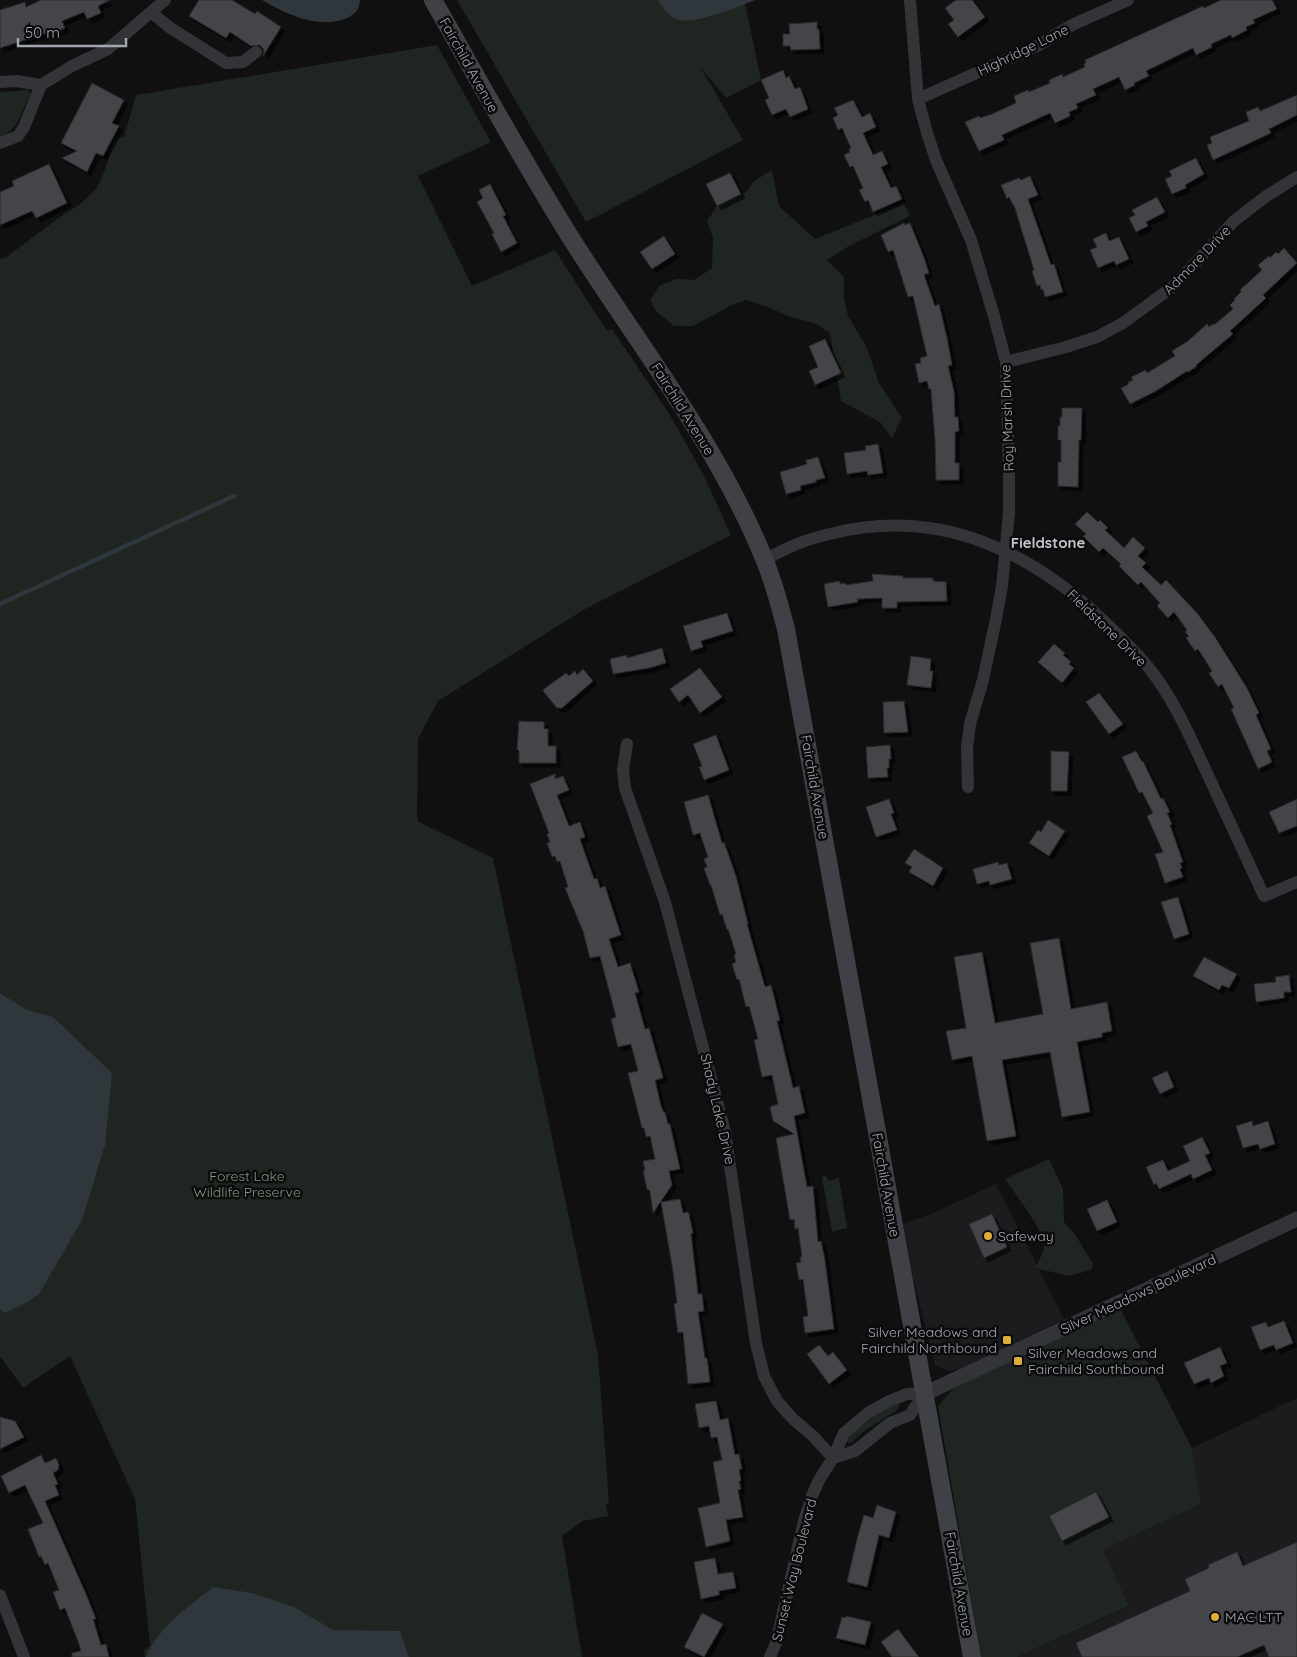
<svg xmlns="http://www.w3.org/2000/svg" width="1297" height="1657" font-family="Quicksand,sans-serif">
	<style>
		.built { fill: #1c1c1e }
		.green { fill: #1f2520 }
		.water { fill: #2f363c }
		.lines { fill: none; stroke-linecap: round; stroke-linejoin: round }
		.stream { stroke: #2f363c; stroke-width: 4.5 }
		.building { fill: #444549; stroke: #2a2a2d; filter: url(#shadow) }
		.minor { stroke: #333438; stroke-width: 12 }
		.tertiary { stroke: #333438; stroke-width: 15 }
		.secondary { stroke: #404146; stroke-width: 18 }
		.poi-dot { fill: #dfae3a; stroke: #0b0b0c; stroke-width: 2 }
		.labels { text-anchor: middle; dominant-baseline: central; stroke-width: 5; stroke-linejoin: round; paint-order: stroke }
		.street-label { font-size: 14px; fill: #a2a6b1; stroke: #0b0b0c }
		.park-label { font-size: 14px; fill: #7b9a7e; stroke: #0b0b0c }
		.poi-label { font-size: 14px; fill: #a2a6b1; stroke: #0b0b0c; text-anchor: start }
		.neighbourhood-label { font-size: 15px; font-weight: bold; fill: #c3c5cd; stroke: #0b0b0c }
	</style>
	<defs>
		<filter id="shadow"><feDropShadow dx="4" dy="4" stdDeviation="0" flood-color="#0009"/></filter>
	</defs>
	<rect width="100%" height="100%" fill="#101011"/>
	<path class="built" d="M 996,1184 L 1064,1319 L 961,1368 L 949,1371 L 935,1365 L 900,1225 L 931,1214 Z
		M 1297,1398 L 1297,1657 L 1017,1657 L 1128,1607 L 1103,1550 L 1201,1504 L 1192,1448 Z"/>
	<path class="green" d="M 457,0 L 657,0 L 671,17 L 709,17 L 745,3 L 761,80 L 726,98 L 701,68 L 743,140 L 586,222 Z
		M 437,45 L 491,142 L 418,176 L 472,286 L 555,250 L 607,331 L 612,329 L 670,415 L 704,476 L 731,535 L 585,609 L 438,701 L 418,739 L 417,816 L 419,822 L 493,858 L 598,1355 L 609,1502 L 606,1505 L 608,1516 L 583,1521 L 562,1536 L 582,1657 L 145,1657 L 144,1650 L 150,1646 L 135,1499 L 70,1356 L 23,1388 L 0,1356 L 0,259 L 5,258 L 64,214 L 79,205 L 96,189 L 103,175 L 115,139 L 124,137 L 136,95 Z
		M 28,90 L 31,94 C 22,109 19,131 0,136 L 0,92 Z
		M 772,170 L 779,206 L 815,239 L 904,203 L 910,216 L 849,246 L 827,260 L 844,277 L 844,299 L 848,316 L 867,348 L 879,383 L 902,418 L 892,438 L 880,422 L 841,401 L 830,333 L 816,324 L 791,317 L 765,306 L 746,300 L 732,305 L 693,326 L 674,326 L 656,311 L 650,300 L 659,286 L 676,279 L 694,280 L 712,268 L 713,238 L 707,221 L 717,206 L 747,191 L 754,181 Z
		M 1049,1159 L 1063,1189 L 1064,1222 L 1075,1234 L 1093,1264 L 1091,1270 L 1069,1276 L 1035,1268 C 1039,1260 1045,1252 1044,1243 C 1043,1230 1014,1192 1005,1179 Z
		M 825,1175 L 829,1181 L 839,1178 L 847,1228 L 832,1232 L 822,1177 Z
		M 1121,1310 L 1192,1448 L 1201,1504 L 1103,1550 L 1129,1606 L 1017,1657 L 981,1657 L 938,1406 L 954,1388 Z
		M 898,1403 L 899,1407 L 896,1411 L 864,1431 L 851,1443 L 848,1443 L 846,1439 C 862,1424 879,1413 898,1403 Z"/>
	<path class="water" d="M 262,0 L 360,0 C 360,9 355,14 347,18 C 319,30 286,14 262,0 Z
		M 657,0 L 755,0 C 737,7 694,26 676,19 C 668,16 663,7 657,0 Z
		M 0,993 L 27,1010 L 53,1017 L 112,1073 L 105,1145 L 82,1220 L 39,1294 L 28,1302 L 5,1313 L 0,1310 Z
		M 213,1587 L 252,1593 L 294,1607 L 333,1630 L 400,1631 L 409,1657 L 146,1657 C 159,1626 187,1608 213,1587 Z"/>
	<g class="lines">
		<path class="stream" d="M 0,604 L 234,496"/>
	</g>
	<path class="building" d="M 41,0 L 110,0 L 98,6 L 101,13 L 87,19 L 84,12 L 62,21 L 65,28 L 52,34 L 50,32 L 0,48 L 0,10 L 25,2 L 26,7 Z
		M 199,0 L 232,0 L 255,14 L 257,11 L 281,27 L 263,56 L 264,50 L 260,45 L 251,46 L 230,32 L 226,38 L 189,16 Z
		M 956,0 L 972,0 L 985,17 L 958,37 L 948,24 L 954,20 L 945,8 Z
		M 1221,0 L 1272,0 L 1277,9 L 1253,20 L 1255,23 L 1246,27 L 1247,30 L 1232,38 L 1231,35 L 1211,44 L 1212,47 L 1196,55 L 1193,48 L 1146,71 L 1149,76 L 1134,83 L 1135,85 L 1125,90 L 1119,77 L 1093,89 L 1096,95 L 1076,104 L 1078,108 L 1069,112 L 1070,116 L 1055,123 L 1050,113 L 1002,135 L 1004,140 L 979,151 L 965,122 L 979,116 L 980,118 L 992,114 L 1016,103 L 1014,96 L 1028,90 L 1029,92 L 1050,83 L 1049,80 L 1062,74 L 1063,77 L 1085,67 L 1084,64 L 1086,63 L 1085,60 L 1203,6 L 1204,8 Z
		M 817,22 L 817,29 L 819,29 L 820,49 L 791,50 L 790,46 L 783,46 L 783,34 L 790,34 L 789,24 Z
		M 783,70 L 786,78 L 789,76 L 795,89 L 800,87 L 808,109 L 790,117 L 786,109 L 772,115 L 765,100 L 769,98 L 761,80 Z
		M 92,83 L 124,100 L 112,123 L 119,126 L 103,156 L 96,153 L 87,172 L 62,158 L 77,151 L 61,143 Z
		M 1297,95 L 1297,115 L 1269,129 L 1271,133 L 1213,160 L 1207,145 L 1212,143 L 1210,137 L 1249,121 L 1246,112 L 1258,107 L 1260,111 Z
		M 853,100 L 862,117 L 870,113 L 876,127 L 863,133 L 873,155 L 882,151 L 888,164 L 881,167 L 891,188 L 896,186 L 902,199 L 873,212 L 868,200 L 865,202 L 859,190 L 863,188 L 853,166 L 850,167 L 844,155 L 850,152 L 849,149 L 851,148 L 842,128 L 838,130 L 833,118 L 838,115 L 834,108 Z
		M 1196,158 L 1204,174 L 1185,185 L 1186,188 L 1172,194 L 1165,179 L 1172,176 L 1169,171 Z
		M 49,164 L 67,203 L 36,218 L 32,211 L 0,225 L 0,192 L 14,186 L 12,181 Z
		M 730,173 L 741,194 L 717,206 L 706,184 Z
		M 1030,176 L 1038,195 L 1028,199 L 1051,265 L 1054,264 L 1063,292 L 1045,297 L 1043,289 L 1041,290 L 1040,285 L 1037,286 L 1032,271 L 1034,270 L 1014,205 L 1013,205 L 1009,197 L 1007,199 L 1001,185 L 1019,178 L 1021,180 Z
		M 490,184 L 506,215 L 503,216 L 517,243 L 501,252 L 492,234 L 494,233 L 477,202 L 483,198 L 479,190 Z
		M 1157,197 L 1165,212 L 1146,222 L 1148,226 L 1136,232 L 1129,218 L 1135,215 L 1132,210 Z
		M 904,223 L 905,225 L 910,223 L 923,255 L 929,273 L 924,275 L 935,306 L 939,304 L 947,338 L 952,365 L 948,366 L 954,391 L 955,417 L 958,417 L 959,431 L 955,432 L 955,463 L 959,463 L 959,480 L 936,480 L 935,440 L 931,389 L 929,389 L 927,381 L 919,383 L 915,364 L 921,363 L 920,358 L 927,356 L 913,296 L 908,297 L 893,250 L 888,252 L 881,235 Z
		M 1106,233 L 1109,241 L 1119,237 L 1129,259 L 1116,265 L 1114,261 L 1098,268 L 1090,250 L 1097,247 L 1093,239 Z
		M 664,236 L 675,254 L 652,269 L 640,252 Z
		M 1284,248 L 1297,263 L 1263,295 L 1266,298 L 1230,331 L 1233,334 L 1196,365 L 1197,366 L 1188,372 L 1187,371 L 1156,391 L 1130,404 L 1121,388 L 1129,384 L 1128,382 L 1133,380 L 1131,377 L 1146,370 L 1147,373 L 1175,356 L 1172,351 L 1188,341 L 1207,324 L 1209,327 L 1213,324 L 1214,325 L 1233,309 L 1230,305 L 1235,300 L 1234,299 L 1241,292 L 1240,290 L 1262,270 L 1258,265 L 1269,256 L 1270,258 L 1276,252 L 1278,254 Z
		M 825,339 L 841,373 L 815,385 L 809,371 L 818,367 L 809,346 Z
		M 1062,408 L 1082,408 L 1081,440 L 1079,440 L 1078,487 L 1058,486 L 1058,462 L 1061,462 L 1061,440 L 1058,440 L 1058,426 L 1060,426 L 1060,417 L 1062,417 Z
		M 878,444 L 883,473 L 868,475 L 867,471 L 847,474 L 844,453 L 866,450 L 865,446 Z
		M 818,457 L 825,478 L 816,480 L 816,482 L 800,486 L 801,490 L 786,494 L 780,472 L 807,464 L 806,460 Z
		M 1087,512 L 1098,522 L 1100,520 L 1108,528 L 1105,530 L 1124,548 L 1133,537 L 1145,548 L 1138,556 L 1146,563 L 1142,567 L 1161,585 L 1166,580 L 1197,613 L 1215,637 L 1247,688 L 1259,713 L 1256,715 L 1271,749 L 1267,751 L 1272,762 L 1258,769 L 1231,709 L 1234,708 L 1222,684 L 1218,687 L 1209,673 L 1212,671 L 1198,649 L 1195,651 L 1186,638 L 1189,636 L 1185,632 L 1187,630 L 1174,612 L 1168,618 L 1157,606 L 1160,603 L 1141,582 L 1138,585 L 1119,566 L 1121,564 L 1103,548 L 1099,552 L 1083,536 L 1086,534 L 1075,524 Z
		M 872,574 L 903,576 L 903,578 L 933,578 L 933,581 L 946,582 L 947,601 L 897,602 L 897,608 L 882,608 L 882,598 L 857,599 L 858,602 L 828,607 L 824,584 L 840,581 L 840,584 L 845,583 L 846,585 L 873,581 Z
		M 727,613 L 733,631 L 701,641 L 703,647 L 691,651 L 683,626 Z
		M 1054,644 L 1065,653 L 1063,655 L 1071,662 L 1069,664 L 1074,668 L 1062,683 L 1038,662 Z
		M 662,648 L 666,663 L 649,668 L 613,674 L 610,659 L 627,655 L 627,658 Z
		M 911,656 L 931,659 L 930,671 L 933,671 L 931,688 L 907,685 Z
		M 700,668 L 722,697 L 700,713 L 688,695 L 679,702 L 670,689 Z
		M 583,669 L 593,681 L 562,708 L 557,708 L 543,691 L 544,689 L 566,673 L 569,676 L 575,671 L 577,675 Z
		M 1099,693 L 1123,724 L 1109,734 L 1086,702 Z
		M 904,701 L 908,732 L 884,733 L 883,702 Z
		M 519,721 L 544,722 L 544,729 L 548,729 L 548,746 L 556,746 L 556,763 L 519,763 L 519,751 L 517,749 Z
		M 716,735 L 729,770 L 704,780 L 699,767 L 702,766 L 693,744 Z
		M 890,745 L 891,759 L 889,759 L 889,768 L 887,768 L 888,777 L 868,778 L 866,747 Z
		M 1051,751 L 1069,752 L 1067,791 L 1051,791 Z
		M 1136,751 L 1142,762 L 1143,761 L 1161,799 L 1163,798 L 1170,812 L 1167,813 L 1172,824 L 1170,825 L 1183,862 L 1180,863 L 1182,868 L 1180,869 L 1183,877 L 1165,883 L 1155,854 L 1163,852 L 1147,816 L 1153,813 L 1142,792 L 1139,793 L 1122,757 Z
		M 555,774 L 555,779 L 563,776 L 569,790 L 557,795 L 569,826 L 580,822 L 585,837 L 580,839 L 594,879 L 597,878 L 600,888 L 605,886 L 621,935 L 609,939 L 618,967 L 630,963 L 639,992 L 635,993 L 645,1029 L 649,1028 L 661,1070 L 663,1078 L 655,1080 L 661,1106 L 664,1113 L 665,1112 L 668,1124 L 670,1124 L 680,1169 L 669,1171 L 672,1185 L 653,1213 L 650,1191 L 647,1189 L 643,1170 L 645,1170 L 643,1161 L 655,1159 L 650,1136 L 646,1137 L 644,1128 L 642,1128 L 628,1073 L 638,1071 L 631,1044 L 618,1047 L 611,1019 L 616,1017 L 600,956 L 590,958 L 583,931 L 565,888 L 568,887 L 560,861 L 557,862 L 555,856 L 552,857 L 547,843 L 550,842 L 547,834 L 549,833 L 530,784 Z
		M 708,795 L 722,843 L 724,842 L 736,876 L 748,924 L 747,924 L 765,987 L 771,985 L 780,1020 L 777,1021 L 793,1088 L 799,1086 L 805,1113 L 794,1116 L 807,1187 L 813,1186 L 818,1242 L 821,1241 L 825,1260 L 834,1329 L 805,1333 L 803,1317 L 808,1316 L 803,1279 L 799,1280 L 796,1263 L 801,1262 L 800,1257 L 802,1257 L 798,1228 L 795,1229 L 794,1219 L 790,1220 L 776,1138 L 794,1134 L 773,1121 L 770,1107 L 778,1104 L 772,1075 L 762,1077 L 754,1040 L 758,1039 L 749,1006 L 746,1007 L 739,979 L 737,980 L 732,964 L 736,962 L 734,955 L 736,954 L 728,929 L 727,930 L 722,914 L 720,915 L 711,885 L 710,885 L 704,868 L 707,867 L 704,859 L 708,857 L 700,833 L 693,835 L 684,802 Z
		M 889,799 L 894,813 L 891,814 L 897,830 L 876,837 L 866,807 Z
		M 1297,799 L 1297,826 L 1279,833 L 1269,812 Z
		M 1048,820 L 1065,831 L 1049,856 L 1029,843 L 1038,830 L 1041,832 Z
		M 914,849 L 943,868 L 933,886 L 909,872 L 912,867 L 905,863 Z
		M 998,862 L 999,865 L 1007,863 L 1012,879 L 990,885 L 989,881 L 977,884 L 973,869 Z
		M 1178,897 L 1189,934 L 1174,939 L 1161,902 Z
		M 1059,938 L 1071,1009 L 1107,1002 L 1112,1031 L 1102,1033 L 1102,1037 L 1077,1042 L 1090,1112 L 1062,1117 L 1050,1052 L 1002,1060 L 1016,1136 L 987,1141 L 972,1056 L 952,1060 L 946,1031 L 966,1028 L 954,957 L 982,952 L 995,1023 L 1043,1014 L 1030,943 Z
		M 1204,957 L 1237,974 L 1229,988 L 1222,985 L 1219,990 L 1193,976 Z
		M 1289,975 L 1291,992 L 1284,992 L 1284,998 L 1256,1002 L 1254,984 L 1276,982 L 1275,977 Z
		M 1167,1071 L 1174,1087 L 1160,1094 L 1152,1078 Z
		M 1252,1121 L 1253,1126 L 1268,1121 L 1275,1144 L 1260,1149 L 1258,1144 L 1243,1148 L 1236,1126 Z
		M 1202,1137 L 1210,1153 L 1205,1155 L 1212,1170 L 1193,1179 L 1191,1174 L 1159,1189 L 1156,1183 L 1154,1185 L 1146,1167 L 1163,1160 L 1168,1171 L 1190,1161 L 1183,1146 Z
		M 680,1199 L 683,1213 L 688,1212 L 689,1214 L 693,1233 L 691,1234 L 698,1294 L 702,1294 L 704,1311 L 698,1312 L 705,1358 L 707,1358 L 710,1382 L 688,1384 L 683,1332 L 678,1333 L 674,1304 L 677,1303 L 673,1271 L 661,1202 Z
		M 1107,1200 L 1117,1222 L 1097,1231 L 1087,1209 Z
		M 992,1214 L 1007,1247 L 984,1258 L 969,1224 Z
		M 1284,1321 L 1293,1343 L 1276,1350 L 1274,1345 L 1260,1350 L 1251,1327 L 1266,1322 L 1268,1327 Z
		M 819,1345 L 828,1356 L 833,1352 L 847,1370 L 829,1384 L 807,1354 Z
		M 1220,1347 L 1227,1363 L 1220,1366 L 1224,1376 L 1211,1383 L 1209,1378 L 1194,1384 L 1184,1363 Z
		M 716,1401 L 720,1420 L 728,1418 L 735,1455 L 739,1454 L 742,1469 L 739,1469 L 741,1481 L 739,1481 L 741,1489 L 738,1490 L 743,1517 L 726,1520 L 730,1541 L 706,1547 L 698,1508 L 720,1503 L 713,1462 L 722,1460 L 717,1437 L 711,1438 L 709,1426 L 699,1428 L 695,1404 Z
		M 0,1417 L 15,1421 L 24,1437 L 0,1449 Z
		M 41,1455 L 45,1463 L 56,1458 L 59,1465 L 58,1470 L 53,1473 L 58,1484 L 55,1485 L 59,1495 L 45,1501 L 86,1594 L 96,1619 L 93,1619 L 101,1645 L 106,1644 L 109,1657 L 72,1657 L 72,1653 L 81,1651 L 79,1644 L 65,1608 L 60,1610 L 53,1592 L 59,1590 L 48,1563 L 45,1565 L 41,1556 L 39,1557 L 28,1529 L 43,1523 L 25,1485 L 9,1493 L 1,1476 Z
		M 1096,1492 L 1109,1517 L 1062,1541 L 1049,1516 Z
		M 877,1505 L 896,1512 L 889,1538 L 879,1535 L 867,1587 L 847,1582 L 858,1535 L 864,1515 L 873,1518 Z
		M 1297,1542 L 1297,1657 L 1269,1657 L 1264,1645 L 1237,1657 L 1082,1657 L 1076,1643 L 1190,1591 L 1185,1579 L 1209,1568 L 1208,1565 L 1237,1552 L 1243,1566 Z
		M 715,1558 L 718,1574 L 733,1572 L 736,1588 L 719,1591 L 719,1595 L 701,1599 L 694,1562 Z
		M 702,1613 L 723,1624 L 704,1657 L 684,1647 Z
		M 846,1616 L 871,1622 L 865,1645 L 836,1638 L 842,1617 L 846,1618 Z
		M 898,1629 L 919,1657 L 892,1657 L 881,1642 Z"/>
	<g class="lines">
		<path class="minor" d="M 910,0 L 918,99 L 927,133 L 936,160 L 971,240 L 994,316 L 1006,362 L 1009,471 L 1009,513 L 1002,586 L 996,619 L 983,680 L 970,724 L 967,748 L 968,787
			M 151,12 L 169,27 L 226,63 L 243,62 L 256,52
			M 0,82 L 16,81 L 41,85
			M 918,99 L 1039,45 L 1072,25 L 1128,0
			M 0,143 L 18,136 L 24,127 L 41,85 L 72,66 L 108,49 L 165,0
			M 1006,362 L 1066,347 L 1097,337 L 1123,323 L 1175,285 L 1234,221 L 1265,197 L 1297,177
			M 765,560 C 789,546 807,539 834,533 C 941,507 1034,552 1110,627 C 1123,640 1137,653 1149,668 C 1174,699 1190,737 1207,773 C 1226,814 1245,855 1264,896 L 1297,882
			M 627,744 L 623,770 L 625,788 L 665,902 L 725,1132 L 756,1343 L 764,1376 L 777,1401 L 793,1419 L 813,1436 L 833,1458
			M 833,1458 L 855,1451 L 890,1423 L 910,1415 L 924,1394
			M 0,1595 L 24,1657
			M 770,1657 L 776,1643 L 804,1521 L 812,1496 L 819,1480 L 833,1458 L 844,1433 L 868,1413 L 889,1401 L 907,1394 L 924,1394"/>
		<path class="tertiary" d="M 924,1394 L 1297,1219"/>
		<path class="secondary" d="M 433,0 C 478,79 521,158 569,235 C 636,342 717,442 765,561 C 774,583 780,606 786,629 L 972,1657"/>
	</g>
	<g class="poi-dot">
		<circle cx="988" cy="1236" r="5"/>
		<rect x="1002" y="1335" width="10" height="10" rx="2.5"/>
		<rect x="1013" y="1356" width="10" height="10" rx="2.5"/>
		<circle cx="1215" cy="1617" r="5"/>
	</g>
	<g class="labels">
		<g class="street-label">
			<text transform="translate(1023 50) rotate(-26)">Highridge Lane</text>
			<text transform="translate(469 65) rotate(61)">Fairchild Avenue</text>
			<text transform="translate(1197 260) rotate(-46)">Admore Drive</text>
			<text transform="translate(683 409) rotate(58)">Fairchild Avenue</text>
			<text transform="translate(1007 418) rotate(-92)">Roy Marsh Drive</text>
			<text transform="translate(1107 628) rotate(44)">Fieldstone Drive</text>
			<text transform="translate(815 787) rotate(80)">Fairchild Avenue</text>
			<text transform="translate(718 1109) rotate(77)">Shady Lake Drive</text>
			<text transform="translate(886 1185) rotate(80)">Fairchild Avenue</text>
			<text transform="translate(1138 1294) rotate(-25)">Silver Meadows Boulevard</text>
			<text transform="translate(794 1570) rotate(-76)">Sunset Way Boulevard</text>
			<text transform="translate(959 1584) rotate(80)">Fairchild Avenue</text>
		</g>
		<g class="park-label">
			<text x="247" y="1176">Forest Lake<tspan x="247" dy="16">Wildlife Preserve</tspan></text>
		</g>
		<g class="poi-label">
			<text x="998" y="1236">Safeway</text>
			<text x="997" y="1332" text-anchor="end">Silver Meadows and<tspan x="997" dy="16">Fairchild Northbound</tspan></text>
			<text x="1028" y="1353">Silver Meadows and<tspan x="1028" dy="16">Fairchild Southbound</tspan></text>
			<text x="1225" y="1617">MAC LTT</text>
		</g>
		<g class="neighbourhood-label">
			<text x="1048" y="542">Fieldstone</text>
		</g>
	</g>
	<path d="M18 38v8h108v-8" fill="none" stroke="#a2a6b1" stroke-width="2.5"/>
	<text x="25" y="38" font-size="15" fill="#a2a6b1" stroke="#0b0b0c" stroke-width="4" paint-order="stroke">50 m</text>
</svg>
